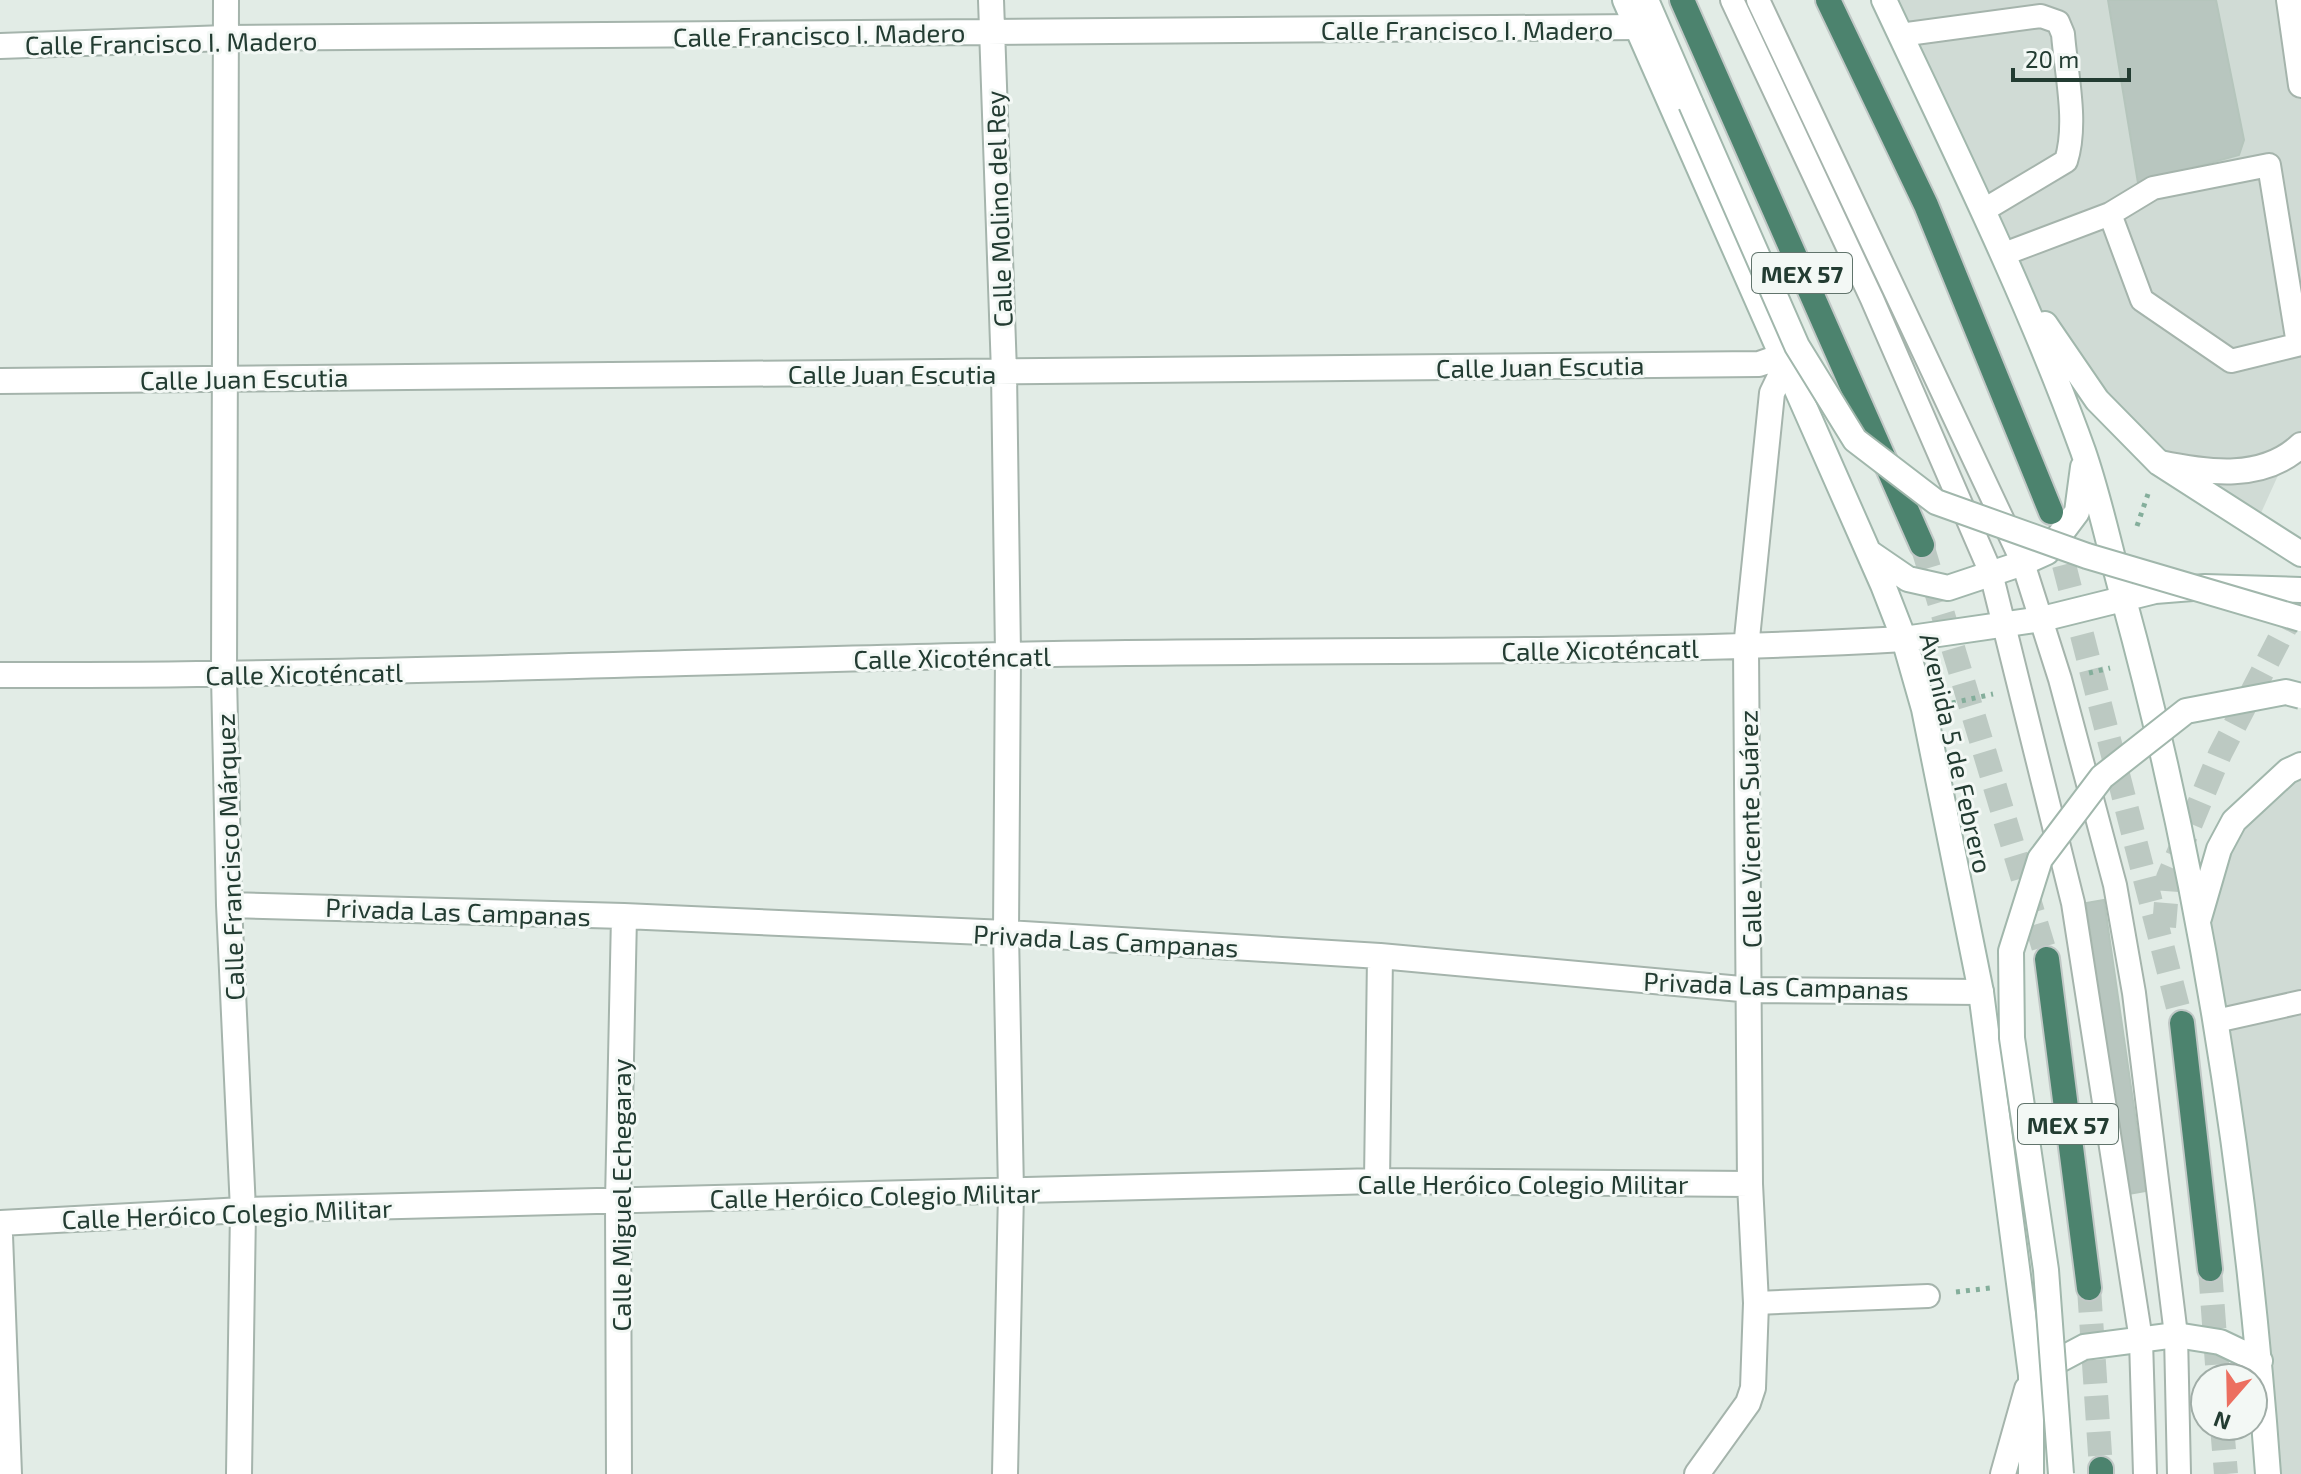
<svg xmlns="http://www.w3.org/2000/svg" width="2301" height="1474" font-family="'Exo 2',sans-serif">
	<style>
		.built { fill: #d0dbd5 }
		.building { fill: #b8c6bf; stroke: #b5c5bc; stroke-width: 2 }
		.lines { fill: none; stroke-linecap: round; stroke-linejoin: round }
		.trunk-tunnel { stroke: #bcc9c2; stroke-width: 24; stroke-dasharray: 24 12; stroke-linecap: butt }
		.service-casing { stroke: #a5b4ac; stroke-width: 26 }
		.minor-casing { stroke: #a5b4ac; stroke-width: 28 }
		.tertiary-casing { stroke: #a5b4ac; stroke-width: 28 }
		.secondary-casing { stroke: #a1b7ac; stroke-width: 28 }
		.trunk-casing { stroke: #c1c8c6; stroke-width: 28 }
		.path { stroke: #84ae9b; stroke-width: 5; stroke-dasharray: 4 6; stroke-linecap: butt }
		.service { stroke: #fff; stroke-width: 22 }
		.minor { stroke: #fff; stroke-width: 24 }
		.tertiary { stroke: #fff; stroke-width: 24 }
		.secondary { stroke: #fff; stroke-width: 24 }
		.trunk { stroke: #4c836e; stroke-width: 24 }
		.secondary-bridge-casing { stroke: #a1b7ac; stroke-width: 28; stroke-linecap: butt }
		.secondary-bridge { stroke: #fff; stroke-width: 24 }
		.labels { text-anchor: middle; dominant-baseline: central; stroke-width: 6; stroke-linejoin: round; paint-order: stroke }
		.shield { fill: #f3f8f5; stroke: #61746c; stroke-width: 2 }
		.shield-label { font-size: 24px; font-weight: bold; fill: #233c32 }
		.street-label { font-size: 26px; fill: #233c32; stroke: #f3f8f5 }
	</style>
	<rect width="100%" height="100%" fill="#e2ece6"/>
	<path class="built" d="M 1884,0 L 2289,0 L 2301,85 L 2301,445 L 2285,460 L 2256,524 L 2159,463 L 2021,289 Z
		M 2301,765 L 2301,1474 L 2268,1474 L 2198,920 L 2219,849 Z"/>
	<path class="building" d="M 2108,0 L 2216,0 L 2244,140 L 2239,155 L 2138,183 Z
		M 2104,900 L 2146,1191 L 2128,1194 L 2086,903 Z"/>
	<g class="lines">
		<path class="trunk-tunnel" d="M 2055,530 L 2182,1023
			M 1922,545 L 2047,959
			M 2164,927 L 2168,878 L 2220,754 L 2301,597
			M 2210,1269 L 2218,1378
			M 2089,1288 L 2101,1469
			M 2222,1426 L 2226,1474"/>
		<g class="service-casing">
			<path id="service" d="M 1732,0 L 1872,299 L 1991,573 L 2073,903 L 2141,1340 L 2145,1474
				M 1758,0 L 2023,563 L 2060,679 L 2115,885 L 2134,993 L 2176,1335 L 2179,1474
				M 1900,35 L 2041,16 L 2058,22 L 2063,34 C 2066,73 2078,123 2066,161 L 1984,210
				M 2004,254 L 2110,214
				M 2298,344 L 2269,165 L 2153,188 L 2110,214 L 2142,300 L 2231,361 L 2301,344
				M 2216,1021 L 2301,1002
				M 1756,1303 L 1928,1296"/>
		</g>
		<g class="minor-casing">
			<path id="minor" d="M 226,0 L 224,676 L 229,905 L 243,1210 L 239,1474
				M 991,0 L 1004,372 L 1008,654 L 1006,933 L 1011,1192 L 1005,1474
				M 2289,0 L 2301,85
				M 226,38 L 1638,27
				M 0,381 L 1759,364 L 1782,356
				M 2160,463 C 2208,473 2263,481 2301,445
				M 0,675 C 335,676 670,662 1005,655 C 1305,648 1605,656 1904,639
				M 229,905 L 624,916 L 1006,933 L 1380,956 L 1752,990 L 1981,992
				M 1377,1181 L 1380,956
				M 0,1223 L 243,1210 L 1377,1181 L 1750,1184
				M 0,1235 L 9,1474
				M 619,1474 L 618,1201 L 624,916
				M 1697,1474 L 1748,1403 L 1753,1388 L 1756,1303 L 1750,1184 L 1746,648 L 1772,393 L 1786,364
				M 2003,1474 L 2027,1389"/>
		</g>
		<g class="tertiary-casing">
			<path id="tertiary" d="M 0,46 L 226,38"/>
		</g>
		<g class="secondary-casing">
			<path id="secondary" d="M 1625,0 L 1883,585 L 1904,639 L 1924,709 L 1981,992 L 2031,1375 L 2031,1474
				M 1646,0 L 1691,104
				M 1884,0 C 1954,149 2027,296 2083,451 C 2100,500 2110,551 2124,600 C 2202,885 2247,1180 2268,1474
				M 2045,324 L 2097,400 L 2159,463 L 2301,554
				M 1870,553 L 1908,579 L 1948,588 L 2023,563 L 2047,552 L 2077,512 L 2083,467
				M 1904,639 L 2042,619 L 2155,591 L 2205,587 L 2301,590
				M 2199,918 L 2219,849 L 2234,821 L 2288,771 L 2301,765
				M 2037,1372 L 2084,1347 L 2176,1335 L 2220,1342 L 2260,1361"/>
		</g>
		<g class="trunk-casing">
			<path id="trunk" d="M 1682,0 L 1922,545
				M 1828,0 L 1926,205 L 2051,512
				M 2047,959 L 2089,1288
				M 2182,1023 L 2210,1269
				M 2101,1474 L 2101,1469"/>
		</g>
		<path class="path" d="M 2137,526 L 2148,494
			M 2089,673 L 2110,668
			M 1952,703 L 1993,694
			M 1956,1292 L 1990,1288"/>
		<use href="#service" class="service"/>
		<use href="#minor" class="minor"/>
		<use href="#tertiary" class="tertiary"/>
		<use href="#secondary" class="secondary"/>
		<use href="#trunk" class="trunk"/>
		<g class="secondary-bridge-casing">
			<path id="secondary-bridge" d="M 1691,104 L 1797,346 L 1855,440 L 1936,502 L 2087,556 L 2301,619
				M 2061,1474 L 2046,1270 L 2012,1038 L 2011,951 L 2040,859 L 2102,777 L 2186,711 L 2286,692 L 2301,696"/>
		</g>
		<use href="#secondary-bridge" class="secondary-bridge"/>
	</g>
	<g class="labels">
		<g class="shield">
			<rect x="1752" y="253" width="100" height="40" rx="6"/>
			<rect x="2018" y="1104" width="100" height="40" rx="6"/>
		</g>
		<g class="shield-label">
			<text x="1802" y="273">MEX 57</text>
			<text x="2068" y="1124">MEX 57</text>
		</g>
		<g class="street-label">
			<text x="1467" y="29">Calle Francisco I. Madero</text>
			<text transform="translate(819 34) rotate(-1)">Calle Francisco I. Madero</text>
			<text transform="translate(171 42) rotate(-1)">Calle Francisco I. Madero</text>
			<text transform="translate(998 209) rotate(-92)">Calle Molino del Rey</text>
			<text transform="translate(1540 366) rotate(-1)">Calle Juan Escutia</text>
			<text x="892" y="373">Calle Juan Escutia</text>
			<text transform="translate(244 378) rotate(-1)">Calle Juan Escutia</text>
			<text transform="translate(1600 649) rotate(-1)">Calle Xicoténcatl</text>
			<text transform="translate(952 657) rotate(-1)">Calle Xicoténcatl</text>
			<text transform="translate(304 673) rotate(-1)">Calle Xicoténcatl</text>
			<text transform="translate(1957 753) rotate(77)">Avenida 5 de Febrero</text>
			<text transform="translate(1749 829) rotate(-91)">Calle Vicente Suárez</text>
			<text transform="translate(229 857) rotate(-92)">Calle Francisco Márquez</text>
			<text transform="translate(458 911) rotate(2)">Privada Las Campanas</text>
			<text transform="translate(1106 940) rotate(3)">Privada Las Campanas</text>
			<text transform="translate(1776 985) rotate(2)">Privada Las Campanas</text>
			<text x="1523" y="1183">Calle Heróico Colegio Militar</text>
			<text transform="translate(620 1195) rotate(-90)">Calle Miguel Echegaray</text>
			<text transform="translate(875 1195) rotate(-1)">Calle Heróico Colegio Militar</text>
			<text transform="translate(227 1213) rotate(-2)">Calle Heróico Colegio Militar</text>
		</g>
	</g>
	<g transform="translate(2229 1402) rotate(200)"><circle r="38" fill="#f3f8f5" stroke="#a0ada7" stroke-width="2"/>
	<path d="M0-6L14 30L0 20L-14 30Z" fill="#ec6f60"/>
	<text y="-12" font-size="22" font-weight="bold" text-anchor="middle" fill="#233c32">N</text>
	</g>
	<path d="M2013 68v12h116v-12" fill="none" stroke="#233c32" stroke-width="4"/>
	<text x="2025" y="68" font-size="24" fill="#233c32" stroke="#f3f8f5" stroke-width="6" paint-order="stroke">20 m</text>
</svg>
